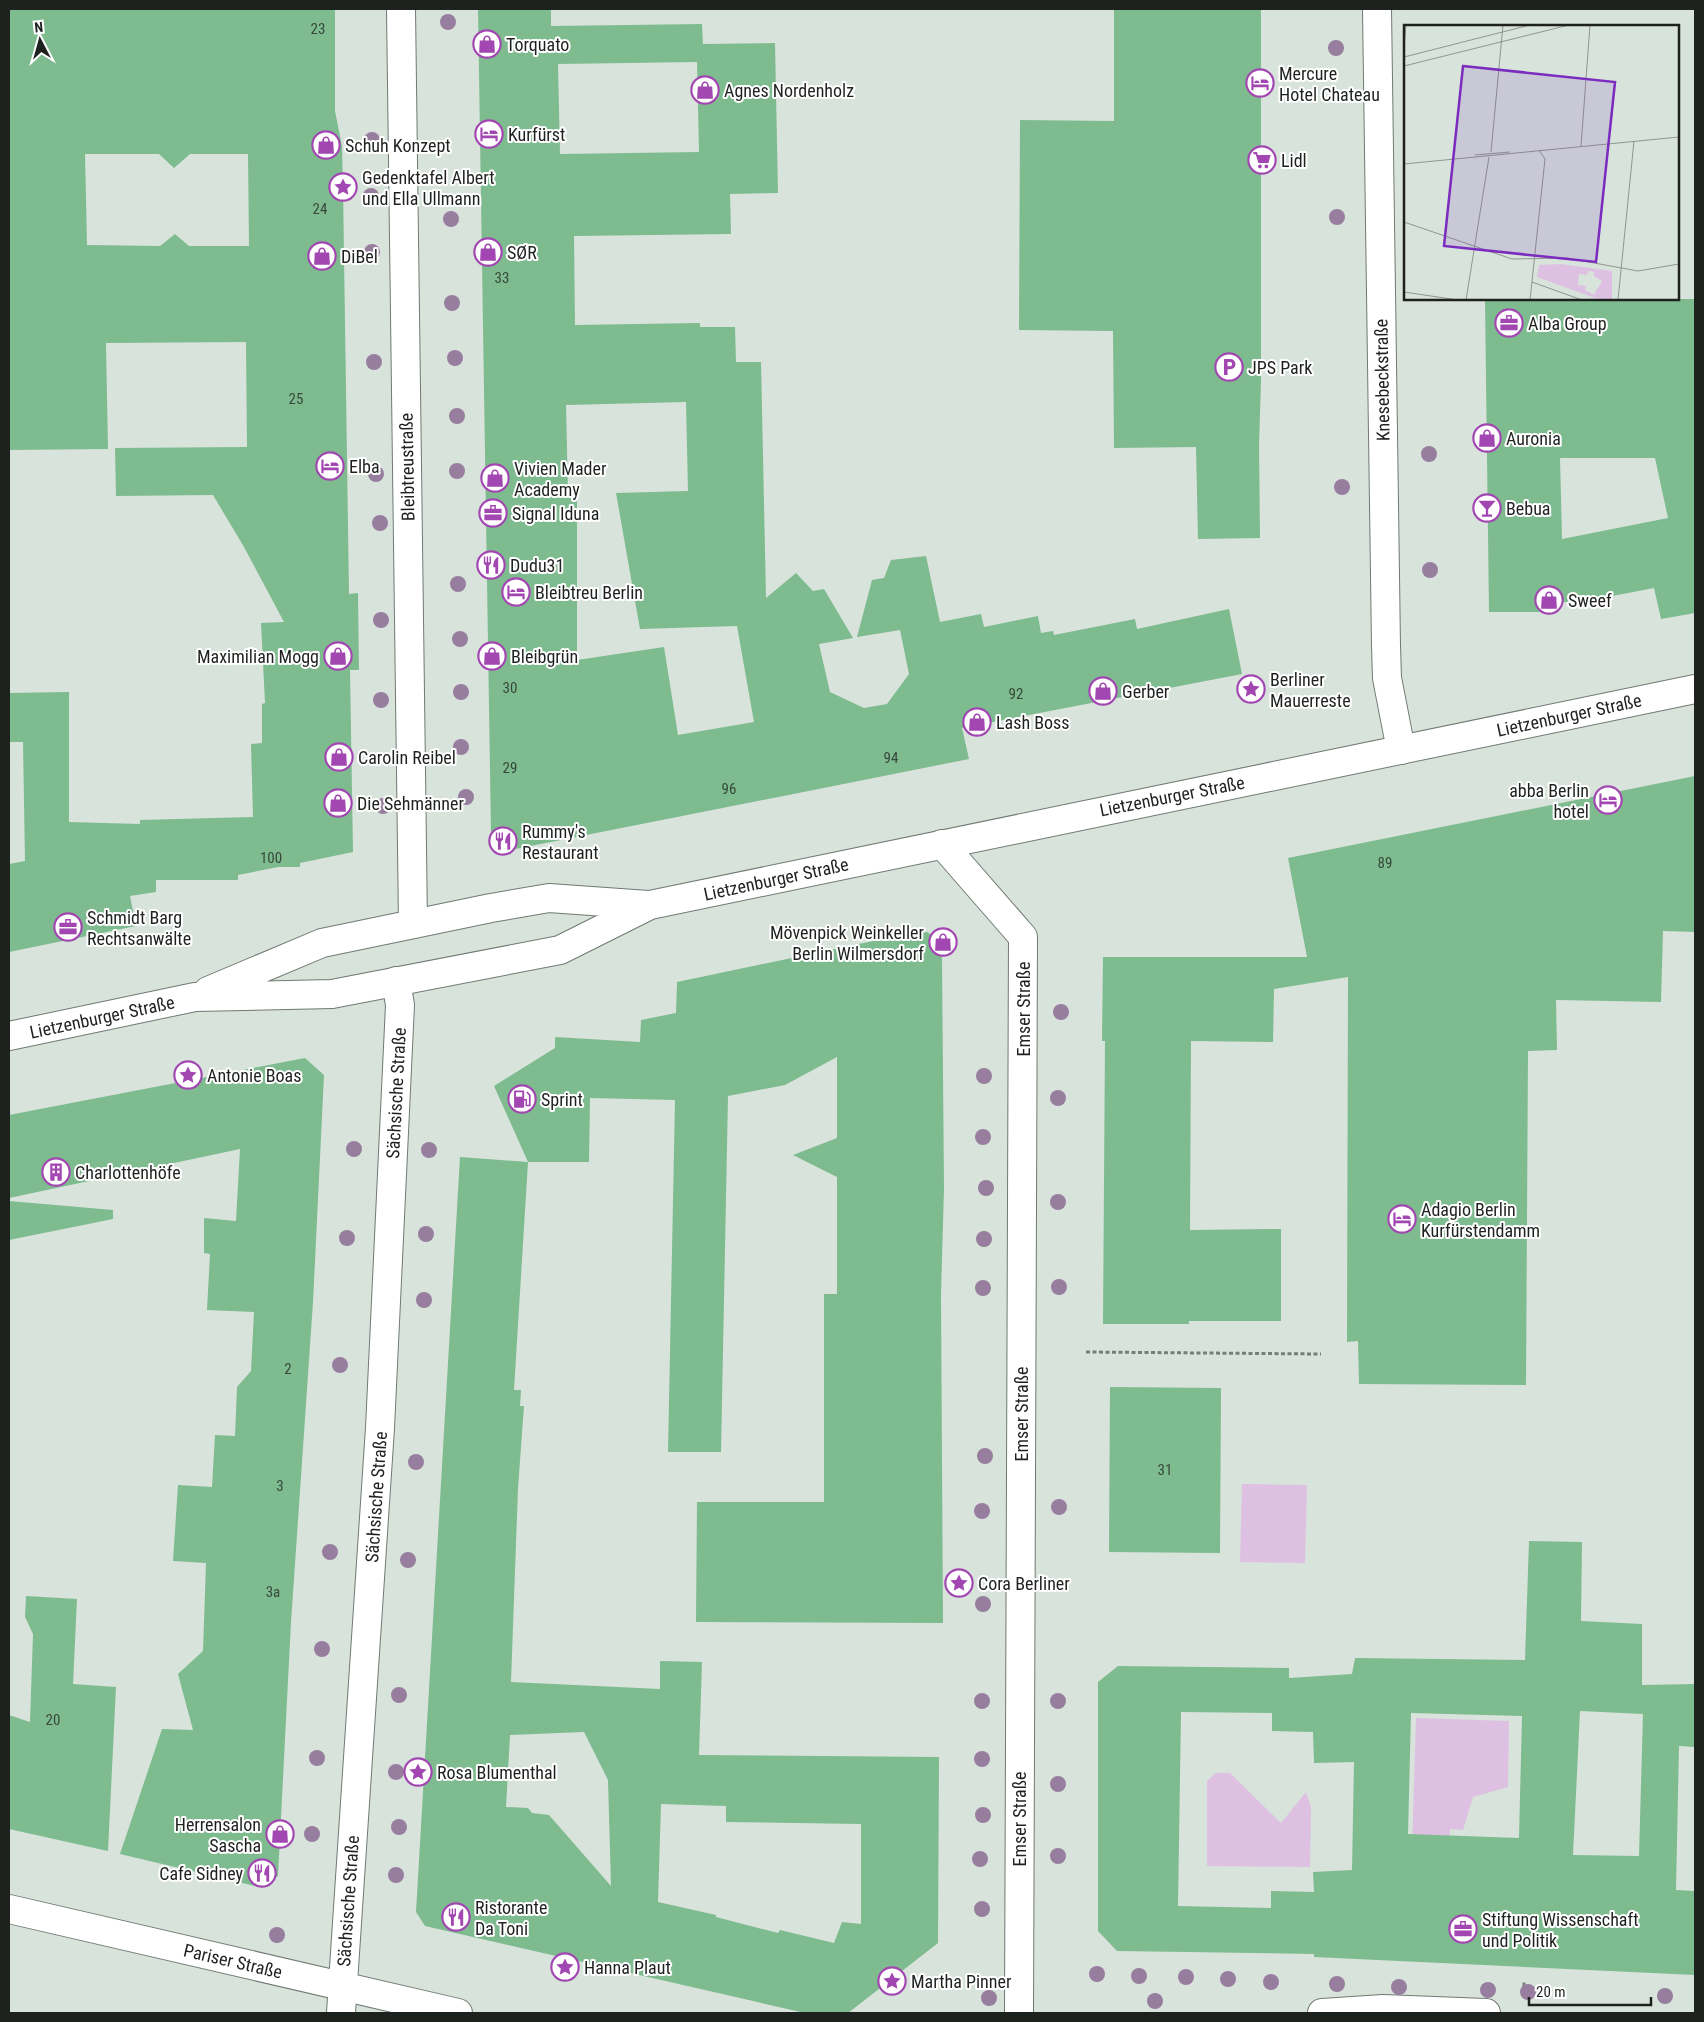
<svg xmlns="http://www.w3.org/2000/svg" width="1704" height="2022" font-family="'Roboto Condensed',sans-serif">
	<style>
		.green { fill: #dec1e2 }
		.building { fill: #7ebb8f; fill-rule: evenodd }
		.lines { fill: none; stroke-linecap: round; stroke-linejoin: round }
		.minor-casing { stroke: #707a73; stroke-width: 30 }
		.major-casing { stroke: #707a73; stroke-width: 30 }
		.path { stroke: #777e79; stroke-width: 3; stroke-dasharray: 4 2.5; stroke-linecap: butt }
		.minor { stroke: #fff; stroke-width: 28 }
		.major { stroke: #fff; stroke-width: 28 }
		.tree { fill: #987e9e }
		.labels { text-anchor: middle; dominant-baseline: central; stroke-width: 4; stroke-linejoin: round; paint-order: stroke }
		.number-label { font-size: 15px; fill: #36483b }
		.poi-label { font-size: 18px; fill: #1e221f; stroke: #fff; text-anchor: start }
		.street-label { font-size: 18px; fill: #1e221f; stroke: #fff }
		.inset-road { fill: none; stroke: #8e9690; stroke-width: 1 }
		.view { fill: #7b2cbf; fill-opacity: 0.15; stroke: #7b2cbf; stroke-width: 2.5 }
		.inset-edge { fill: none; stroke: #1e221f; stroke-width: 2.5 }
	</style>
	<rect width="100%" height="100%" fill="#d8e3db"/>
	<path class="green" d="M 1242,1484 L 1307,1485 L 1305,1563 L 1240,1562 Z
		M 1416,1718 L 1509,1721 L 1508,1787 L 1473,1797 L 1463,1830 L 1450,1829 L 1449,1849 L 1412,1848 Z
		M 1216,1773 L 1230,1773 L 1281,1823 L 1306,1792 L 1311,1807 L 1310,1867 L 1207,1866 L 1207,1781 Z"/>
	<path class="building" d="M 9,9 L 335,9 L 335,111 L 342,146 L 343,187 L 349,594 L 358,593 L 359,670 L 350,670 L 353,852 L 300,863 L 300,867 L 278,867 L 238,875 L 238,880 L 156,880 L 156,892 L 130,896 L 136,926 L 9,952 L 9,864 L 25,861 L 23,742 L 9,742 L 9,693 L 69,692 L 69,822 L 140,824 L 140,820 L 253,817 L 251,744 L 262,743 L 262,704 L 265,703 L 261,623 L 284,622 L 244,547 L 213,495 L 116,496 L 115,448 L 247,447 L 246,342 L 106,343 L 108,449 L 9,450 ZM 85,154 L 159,154 L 174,168 L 190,154 L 248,154 L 249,246 L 189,246 L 175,234 L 160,246 L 87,245 Z
		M 478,9 L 551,9 L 551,26 L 702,24 L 703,44 L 775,43 L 778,193 L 730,194 L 731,234 L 574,236 L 575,325 L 700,323 L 700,327 L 735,327 L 736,362 L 761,362 L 766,598 L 796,573 L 813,591 L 824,589 L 853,638 L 819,644 L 830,692 L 864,708 L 887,704 L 909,674 L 900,630 L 857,637 L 872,580 L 884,578 L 891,560 L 926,556 L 940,622 L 981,614 L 984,627 L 1038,616 L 1041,633 L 1053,631 L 1054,635 L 1135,619 L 1137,629 L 1229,609 L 1242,674 L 962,728 L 969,759 L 506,851 L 491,834 ZM 697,62 L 699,152 L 560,154 L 558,64 ZM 686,402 L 688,491 L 616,493 L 640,629 L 737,626 L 754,722 L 678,735 L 664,647 L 577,660 L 577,493 L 568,494 L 566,405 Z
		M 1114,9 L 1261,9 L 1261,380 L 1259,446 L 1260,538 L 1198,539 L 1196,447 L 1114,448 L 1113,331 L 1019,330 L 1020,120 L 1114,121 Z
		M 1485,299 L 1695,299 L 1695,613 L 1661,619 L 1654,588 L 1586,601 L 1546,603 L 1546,612 L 1489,612 ZM 1560,458 L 1655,458 L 1668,518 L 1562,539 Z
		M 1695,776 L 1695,932 L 1663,931 L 1661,1002 L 1556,1000 L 1557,1050 L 1528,1051 L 1526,1385 L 1359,1384 L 1358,1341 L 1347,1342 L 1348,977 L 1274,989 L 1273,1042 L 1191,1041 L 1190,1230 L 1281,1229 L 1281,1321 L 1189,1321 L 1189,1324 L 1103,1324 L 1105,1041 L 1102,1041 L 1103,957 L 1307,957 L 1288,858 Z
		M 921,931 L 927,932 L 938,939 L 942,959 L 944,1188 L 941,1295 L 943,1623 L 696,1622 L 697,1502 L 824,1502 L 824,1294 L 837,1294 L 837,1177 L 793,1155 L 837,1138 L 837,1057 L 785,1085 L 728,1096 L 721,1452 L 668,1452 L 675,1100 L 590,1098 L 589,1162 L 528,1162 L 494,1086 L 555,1048 L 555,1037 L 640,1042 L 641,1020 L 676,1013 L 677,982 Z
		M 305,1058 L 324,1075 L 313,1302 L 291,1622 L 278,1876 L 259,1887 L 120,1854 L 162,1729 L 193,1730 L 178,1674 L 203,1651 L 206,1563 L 173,1561 L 178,1485 L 212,1487 L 215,1435 L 235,1436 L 237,1387 L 251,1371 L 254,1312 L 207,1310 L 210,1254 L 204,1253 L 204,1218 L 236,1221 L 240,1149 L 9,1198 L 9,1115 Z
		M 460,1157 L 528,1162 L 514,1390 L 521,1390 L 520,1406 L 524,1406 L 518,1488 L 511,1682 L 660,1689 L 660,1661 L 702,1662 L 699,1755 L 939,1757 L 938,1943 L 848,2013 L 805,2013 L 425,1926 L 416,1912 ZM 584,1732 L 608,1780 L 611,1886 L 549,1815 L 532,1813 L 528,1808 L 506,1807 L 510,1735 ZM 661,1804 L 726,1806 L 726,1822 L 861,1824 L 861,1924 L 842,1922 L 834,1943 L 780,1930 L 778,1933 L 716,1917 L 716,1915 L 658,1902 Z
		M 9,1201 L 113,1210 L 113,1219 L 9,1240 Z
		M 1110,1387 L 1221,1388 L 1220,1553 L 1109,1552 Z
		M 1529,1541 L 1582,1542 L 1581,1621 L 1642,1624 L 1642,1685 L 1695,1684 L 1695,1747 L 1679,1746 L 1676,1890 L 1695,1891 L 1695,1975 L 1314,1957 L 1314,1954 L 1117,1951 L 1098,1931 L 1098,1682 L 1118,1666 L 1289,1668 L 1289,1678 L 1352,1674 L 1355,1658 L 1525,1660 ZM 1580,1711 L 1643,1714 L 1639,1856 L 1573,1855 ZM 1181,1712 L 1272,1713 L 1272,1731 L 1313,1732 L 1314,1763 L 1354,1762 L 1352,1870 L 1313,1872 L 1314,1892 L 1271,1891 L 1271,1908 L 1178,1906 ZM 1411,1713 L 1522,1716 L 1519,1838 L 1408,1834 Z
		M 26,1596 L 77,1599 L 73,1684 L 116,1687 L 108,1851 L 9,1829 L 9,1715 L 30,1722 L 33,1634 L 25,1617 Z"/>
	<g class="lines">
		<g class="minor-casing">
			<path id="minor" d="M 401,9 L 413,924
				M 1377,9 L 1386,646 L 1387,678 L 1401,750
				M 942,844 L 1023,937 L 1019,2013
				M 9,1909 L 458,2013
				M 341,2013 L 380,1428 L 400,1005 L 396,981
				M 1322,2013 L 1383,2009 L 1486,2013"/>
		</g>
		<g class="major-casing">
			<path id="major" d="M 208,991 L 322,943 L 491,908 L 549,898 L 648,905
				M 9,1036 L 195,997 L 332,994 L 560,950 L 650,905 L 1695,689"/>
		</g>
		<path class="path" d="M 1086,1352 L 1321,1354
			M 1524,1993 L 1524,1981"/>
		<use href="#minor" class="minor"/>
		<use href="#major" class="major"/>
	</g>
	<g class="tree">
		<circle cx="448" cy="22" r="8"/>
		<circle cx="1336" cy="48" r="8"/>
		<circle cx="372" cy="140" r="8"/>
		<circle cx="371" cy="196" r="8"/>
		<circle cx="1337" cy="217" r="8"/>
		<circle cx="451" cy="219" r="8"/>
		<circle cx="372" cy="252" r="8"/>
		<circle cx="452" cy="303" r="8"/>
		<circle cx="455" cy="358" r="8"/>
		<circle cx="374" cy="362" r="8"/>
		<circle cx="457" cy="416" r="8"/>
		<circle cx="1429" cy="454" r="8"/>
		<circle cx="457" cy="471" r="8"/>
		<circle cx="376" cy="474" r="8"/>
		<circle cx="1342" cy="487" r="8"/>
		<circle cx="380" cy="523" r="8"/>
		<circle cx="1430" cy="570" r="8"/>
		<circle cx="458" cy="584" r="8"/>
		<circle cx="381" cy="620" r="8"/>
		<circle cx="460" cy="639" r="8"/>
		<circle cx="461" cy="692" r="8"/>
		<circle cx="381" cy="700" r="8"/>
		<circle cx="461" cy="747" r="8"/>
		<circle cx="466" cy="797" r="8"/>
		<circle cx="383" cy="806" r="8"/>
		<circle cx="1061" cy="1012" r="8"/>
		<circle cx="984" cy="1076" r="8"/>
		<circle cx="1058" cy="1098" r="8"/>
		<circle cx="983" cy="1137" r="8"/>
		<circle cx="354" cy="1149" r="8"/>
		<circle cx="429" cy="1150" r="8"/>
		<circle cx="986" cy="1188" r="8"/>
		<circle cx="1058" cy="1202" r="8"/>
		<circle cx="426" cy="1234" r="8"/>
		<circle cx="347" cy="1238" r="8"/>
		<circle cx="984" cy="1239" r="8"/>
		<circle cx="1059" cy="1287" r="8"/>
		<circle cx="983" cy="1288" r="8"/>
		<circle cx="424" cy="1300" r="8"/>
		<circle cx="340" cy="1365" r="8"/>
		<circle cx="985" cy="1456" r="8"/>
		<circle cx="416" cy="1462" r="8"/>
		<circle cx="1059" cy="1507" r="8"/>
		<circle cx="982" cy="1511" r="8"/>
		<circle cx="330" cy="1552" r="8"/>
		<circle cx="408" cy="1560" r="8"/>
		<circle cx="983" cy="1604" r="8"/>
		<circle cx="322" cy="1649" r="8"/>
		<circle cx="399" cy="1695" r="8"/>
		<circle cx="982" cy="1701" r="8"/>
		<circle cx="1058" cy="1701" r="8"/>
		<circle cx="317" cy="1758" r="8"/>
		<circle cx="982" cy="1759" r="8"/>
		<circle cx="396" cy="1772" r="8"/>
		<circle cx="1058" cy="1784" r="8"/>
		<circle cx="983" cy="1815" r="8"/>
		<circle cx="399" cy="1827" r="8"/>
		<circle cx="312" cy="1834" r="8"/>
		<circle cx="1058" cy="1856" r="8"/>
		<circle cx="980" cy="1859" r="8"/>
		<circle cx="396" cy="1875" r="8"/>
		<circle cx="982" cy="1909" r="8"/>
		<circle cx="277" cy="1935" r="8"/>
		<circle cx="1097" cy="1974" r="8"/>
		<circle cx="1139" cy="1976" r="8"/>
		<circle cx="1186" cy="1977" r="8"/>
		<circle cx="1228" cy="1979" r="8"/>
		<circle cx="1271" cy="1982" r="8"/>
		<circle cx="1337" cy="1984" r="8"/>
		<circle cx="1399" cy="1987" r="8"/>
		<circle cx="1488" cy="1990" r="8"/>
		<circle cx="1528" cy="1992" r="8"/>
		<circle cx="1665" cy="1996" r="8"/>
		<circle cx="989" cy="1998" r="8"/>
		<circle cx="1155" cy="2001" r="8"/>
	</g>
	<defs>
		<g id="shop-ring" transform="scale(1.4375)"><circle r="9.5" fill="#fff" stroke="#a246b1" stroke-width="1.5"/><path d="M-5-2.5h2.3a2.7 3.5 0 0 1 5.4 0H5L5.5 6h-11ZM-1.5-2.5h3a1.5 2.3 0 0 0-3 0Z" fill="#a246b1"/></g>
		<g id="hotel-ring" transform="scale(1.4375)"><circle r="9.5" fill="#fff" stroke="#a246b1" stroke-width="1.5"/><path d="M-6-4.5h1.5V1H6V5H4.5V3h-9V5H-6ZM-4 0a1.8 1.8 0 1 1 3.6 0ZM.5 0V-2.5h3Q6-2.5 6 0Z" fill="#a246b1"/></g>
		<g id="supermarket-ring" transform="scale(1.4375)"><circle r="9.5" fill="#fff" stroke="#a246b1" stroke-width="1.5"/><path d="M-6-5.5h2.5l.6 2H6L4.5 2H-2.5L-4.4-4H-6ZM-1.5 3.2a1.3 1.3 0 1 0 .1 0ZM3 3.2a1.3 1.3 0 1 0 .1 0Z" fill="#a246b1"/></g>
		<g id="sight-ring" transform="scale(1.4375)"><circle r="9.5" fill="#fff" stroke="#a246b1" stroke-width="1.5"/><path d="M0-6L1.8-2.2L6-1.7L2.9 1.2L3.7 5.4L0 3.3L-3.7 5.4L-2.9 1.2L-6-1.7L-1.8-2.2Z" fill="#a246b1"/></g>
		<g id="office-ring" transform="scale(1.4375)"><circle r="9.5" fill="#fff" stroke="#a246b1" stroke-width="1.5"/><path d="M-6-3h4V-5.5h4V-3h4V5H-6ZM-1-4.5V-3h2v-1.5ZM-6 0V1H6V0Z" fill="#a246b1"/></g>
		<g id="parking-ring" transform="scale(1.4375)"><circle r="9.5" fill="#fff" stroke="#a246b1" stroke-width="1.5"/><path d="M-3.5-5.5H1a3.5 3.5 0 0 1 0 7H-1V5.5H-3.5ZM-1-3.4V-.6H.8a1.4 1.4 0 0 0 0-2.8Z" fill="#a246b1"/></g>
		<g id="bar-ring" transform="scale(1.4375)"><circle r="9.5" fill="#fff" stroke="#a246b1" stroke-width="1.5"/><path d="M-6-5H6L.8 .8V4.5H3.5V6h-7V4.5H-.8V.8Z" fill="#a246b1"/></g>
		<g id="restaurant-ring" transform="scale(1.4375)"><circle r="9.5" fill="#fff" stroke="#a246b1" stroke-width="1.5"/><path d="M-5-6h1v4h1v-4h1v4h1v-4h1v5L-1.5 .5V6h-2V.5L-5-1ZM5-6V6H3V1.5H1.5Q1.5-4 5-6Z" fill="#a246b1"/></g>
		<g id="fuel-ring" transform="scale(1.4375)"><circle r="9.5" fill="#fff" stroke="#a246b1" stroke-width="1.5"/><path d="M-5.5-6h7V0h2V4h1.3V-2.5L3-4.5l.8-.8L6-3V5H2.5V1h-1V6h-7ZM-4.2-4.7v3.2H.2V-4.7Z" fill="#a246b1"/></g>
		<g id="building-ring" transform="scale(1.4375)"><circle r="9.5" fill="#fff" stroke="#a246b1" stroke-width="1.5"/><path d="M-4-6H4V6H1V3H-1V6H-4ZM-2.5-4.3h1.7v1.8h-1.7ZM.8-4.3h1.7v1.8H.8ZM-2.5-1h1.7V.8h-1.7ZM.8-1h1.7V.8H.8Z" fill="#a246b1"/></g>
	</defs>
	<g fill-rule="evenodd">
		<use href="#shop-ring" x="487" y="44"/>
		<use href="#hotel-ring" x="1260" y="83"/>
		<use href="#shop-ring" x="705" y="90"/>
		<use href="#hotel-ring" x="489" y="134"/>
		<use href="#shop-ring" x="326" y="145"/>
		<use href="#supermarket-ring" x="1262" y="160"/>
		<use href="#sight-ring" x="343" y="187"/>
		<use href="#shop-ring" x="488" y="252"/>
		<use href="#shop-ring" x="322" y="256"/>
		<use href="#office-ring" x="1509" y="323"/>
		<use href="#parking-ring" x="1229" y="367"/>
		<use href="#shop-ring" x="1487" y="438"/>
		<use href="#hotel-ring" x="330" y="466"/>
		<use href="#shop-ring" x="495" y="478"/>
		<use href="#bar-ring" x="1487" y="508"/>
		<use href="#office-ring" x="493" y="513"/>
		<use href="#restaurant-ring" x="491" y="565"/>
		<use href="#hotel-ring" x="516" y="592"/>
		<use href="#shop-ring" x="1549" y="600"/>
		<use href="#shop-ring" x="338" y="656"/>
		<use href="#shop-ring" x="492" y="656"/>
		<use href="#sight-ring" x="1251" y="689"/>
		<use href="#shop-ring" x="1103" y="691"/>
		<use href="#shop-ring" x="977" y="722"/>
		<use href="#shop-ring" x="339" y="757"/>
		<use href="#hotel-ring" x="1608" y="800"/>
		<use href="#shop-ring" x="338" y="803"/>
		<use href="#restaurant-ring" x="503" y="841"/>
		<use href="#office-ring" x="68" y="927"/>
		<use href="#shop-ring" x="943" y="942"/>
		<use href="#sight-ring" x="188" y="1075"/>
		<use href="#fuel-ring" x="522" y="1099"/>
		<use href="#building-ring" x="56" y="1172"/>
		<use href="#hotel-ring" x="1402" y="1219"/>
		<use href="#sight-ring" x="959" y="1583"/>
		<use href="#sight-ring" x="418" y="1772"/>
		<use href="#shop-ring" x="280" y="1834"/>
		<use href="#restaurant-ring" x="262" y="1873"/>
		<use href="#restaurant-ring" x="456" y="1917"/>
		<use href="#office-ring" x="1463" y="1929"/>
		<use href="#sight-ring" x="565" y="1967"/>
		<use href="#sight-ring" x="892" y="1981"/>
	</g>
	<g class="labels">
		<g class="number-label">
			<text x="318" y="29">23</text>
			<text x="320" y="209">24</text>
			<text x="502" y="278">33</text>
			<text x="296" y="399">25</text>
			<text x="510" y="688">30</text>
			<text x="1016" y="694">92</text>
			<text x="891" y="758">94</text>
			<text x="510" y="768">29</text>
			<text x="729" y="789">96</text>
			<text x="271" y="858">100</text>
			<text x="1385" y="863">89</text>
			<text x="288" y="1369">2</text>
			<text x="1165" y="1470">31</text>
			<text x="280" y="1486">3</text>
			<text x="273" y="1592">3a</text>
			<text x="53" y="1720">20</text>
		</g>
		<g class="poi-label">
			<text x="506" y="44">Torquato</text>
			<text x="1279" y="73">Mercure<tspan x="1279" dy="21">Hotel Chateau</tspan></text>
			<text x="724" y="90">Agnes Nordenholz</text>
			<text x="508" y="134">Kurfürst</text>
			<text x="345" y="145">Schuh Konzept</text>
			<text x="1281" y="160">Lidl</text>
			<text x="362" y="177">Gedenktafel Albert<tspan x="362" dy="21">und Ella Ullmann</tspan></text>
			<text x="507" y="252">SØR</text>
			<text x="341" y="256">DiBel</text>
			<text x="1528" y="323">Alba Group</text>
			<text x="1248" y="367">JPS Park</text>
			<text x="1506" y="438">Auronia</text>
			<text x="349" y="466">Elba</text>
			<text x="514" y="468">Vivien Mader<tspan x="514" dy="21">Academy</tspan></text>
			<text x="1506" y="508">Bebua</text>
			<text x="512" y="513">Signal Iduna</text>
			<text x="510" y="565">Dudu31</text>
			<text x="535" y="592">Bleibtreu Berlin</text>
			<text x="1568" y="600">Sweef</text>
			<text x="319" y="656" text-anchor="end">Maximilian Mogg</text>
			<text x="511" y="656">Bleibgrün</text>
			<text x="1270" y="679">Berliner<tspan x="1270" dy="21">Mauerreste</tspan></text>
			<text x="1122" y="691">Gerber</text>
			<text x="996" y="722">Lash Boss</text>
			<text x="358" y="757">Carolin Reibel</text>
			<text x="1589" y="790" text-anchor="end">abba Berlin<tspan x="1589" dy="21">hotel</tspan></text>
			<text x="357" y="803">Die Sehmänner</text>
			<text x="522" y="831">Rummy's<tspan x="522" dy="21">Restaurant</tspan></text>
			<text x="87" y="917">Schmidt Barg<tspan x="87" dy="21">Rechtsanwälte</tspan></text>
			<text x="924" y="932" text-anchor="end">Mövenpick Weinkeller<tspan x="924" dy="21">Berlin Wilmersdorf</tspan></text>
			<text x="207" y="1075">Antonie Boas</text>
			<text x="541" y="1099">Sprint</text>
			<text x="75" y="1172">Charlottenhöfe</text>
			<text x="1421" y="1209">Adagio Berlin<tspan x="1421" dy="21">Kurfürstendamm</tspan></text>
			<text x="978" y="1583">Cora Berliner</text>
			<text x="437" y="1772">Rosa Blumenthal</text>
			<text x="261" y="1824" text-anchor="end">Herrensalon<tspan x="261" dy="21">Sascha</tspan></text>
			<text x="243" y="1873" text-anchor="end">Cafe Sidney</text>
			<text x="475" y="1907">Ristorante<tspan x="475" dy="21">Da Toni</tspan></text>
			<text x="1482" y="1919">Stiftung Wissenschaft<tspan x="1482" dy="21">und Politik</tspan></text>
			<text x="584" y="1967">Hanna Plaut</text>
			<text x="911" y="1981">Martha Pinner</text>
		</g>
		<g class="street-label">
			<text transform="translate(1382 380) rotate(-91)">Knesebeckstraße</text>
			<text transform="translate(407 467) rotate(-91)">Bleibtreustraße</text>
			<text transform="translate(1569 715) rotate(-12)">Lietzenburger Straße</text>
			<text transform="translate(1172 796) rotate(-11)">Lietzenburger Straße</text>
			<text transform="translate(776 879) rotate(-12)">Lietzenburger Straße</text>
			<text transform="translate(1023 1009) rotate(-90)">Emser Straße</text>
			<text transform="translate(102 1017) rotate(-12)">Lietzenburger Straße</text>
			<text transform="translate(396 1093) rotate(-87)">Sächsische Straße</text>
			<text transform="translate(1021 1414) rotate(-90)">Emser Straße</text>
			<text transform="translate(376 1497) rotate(-86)">Sächsische Straße</text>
			<text transform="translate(1019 1819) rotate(-90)">Emser Straße</text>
			<text transform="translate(348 1901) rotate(-86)">Sächsische Straße</text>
			<text transform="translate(233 1961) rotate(13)">Pariser Straße</text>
		</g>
	</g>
	<g transform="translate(1404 25)">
		<rect width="275" height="275" fill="#d8e3db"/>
		<path d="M 157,239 L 208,246 L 208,275 L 191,273 L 133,252 L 135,240 ZM 184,246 L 190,247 L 190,251 L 198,256 L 190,270 L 181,265 L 182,261 L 174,260 L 175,249 L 183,250 Z" fill="#dec1e2" fill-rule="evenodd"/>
		<path class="inset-road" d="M 0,22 L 2,0M 0,32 L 126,0M 0,41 L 165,0M 177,121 L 186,0M 87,127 L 99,0M 71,130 L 106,127M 0,139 L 275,112M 0,197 L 108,234 L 163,233 L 234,246 L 275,239M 128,257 L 178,275M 0,267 L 54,275M 62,275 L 85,132M 126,275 L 141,134 L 135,125M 214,275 L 230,116"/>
		<path class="view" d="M 59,41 L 211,57 L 192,237 L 40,221 Z"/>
		<rect width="275" height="275" class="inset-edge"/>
	</g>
	<rect width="1704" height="2022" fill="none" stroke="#1e221f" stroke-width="20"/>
	<g transform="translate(40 40) rotate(354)" stroke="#ffffff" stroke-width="4" paint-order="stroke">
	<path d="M0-4L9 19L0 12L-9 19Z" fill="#1e221f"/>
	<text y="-8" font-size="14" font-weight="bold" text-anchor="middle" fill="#1e221f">N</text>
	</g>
	<path d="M1529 1997v8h122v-8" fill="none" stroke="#1e221f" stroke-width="2.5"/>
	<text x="1536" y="1997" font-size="15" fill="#1e221f" stroke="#ffffff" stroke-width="4" paint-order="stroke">20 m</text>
</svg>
